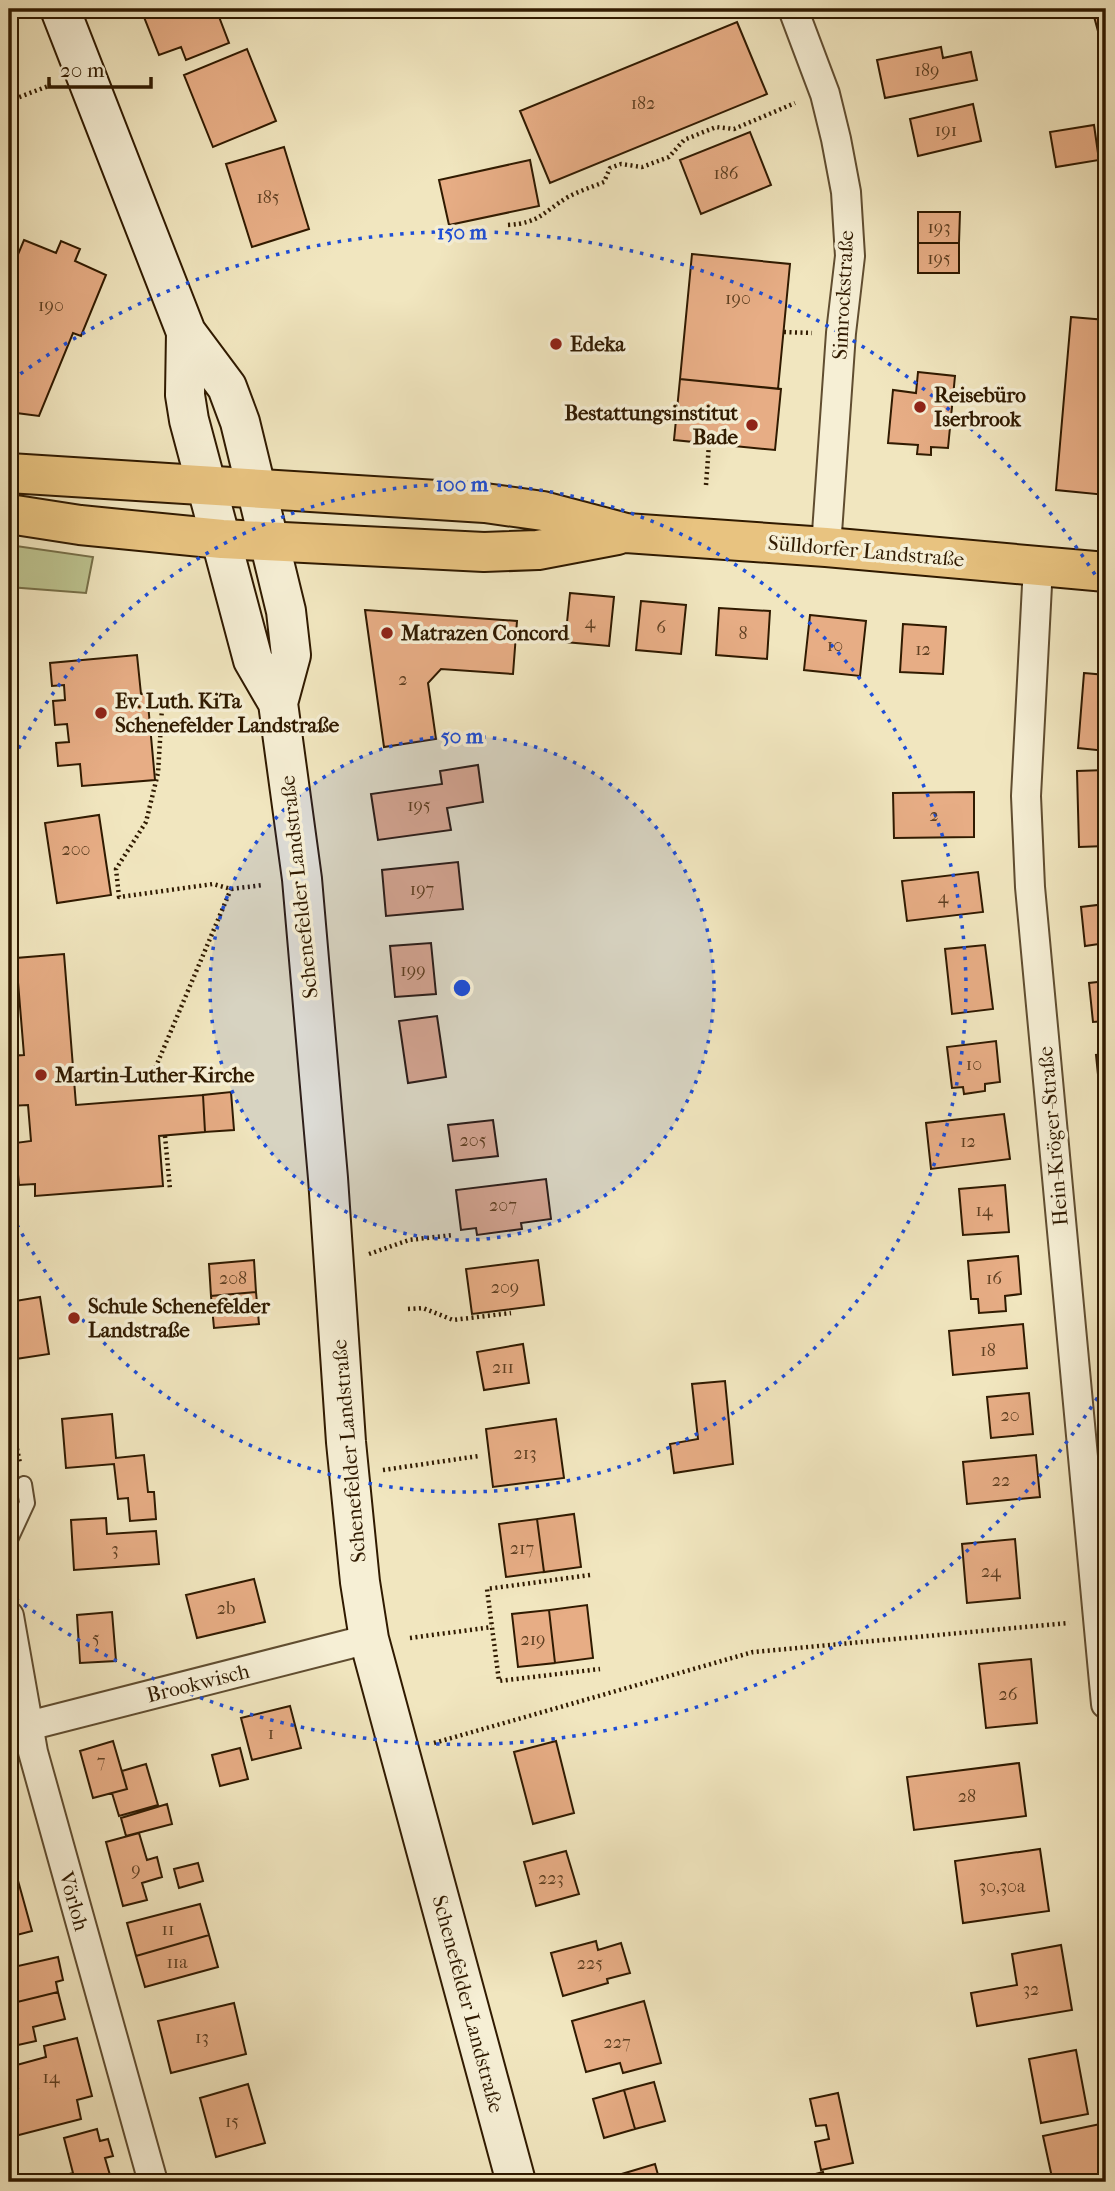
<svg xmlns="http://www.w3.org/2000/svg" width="1115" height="2191" font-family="'IM FELL French Canon',serif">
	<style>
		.green { fill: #bdc490; stroke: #766f48; stroke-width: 2 }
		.building { fill: #e7ad85; stroke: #301a00; stroke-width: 2 }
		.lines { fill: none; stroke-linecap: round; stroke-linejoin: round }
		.lane-casing { stroke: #604d30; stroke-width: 18 }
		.street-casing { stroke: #604d30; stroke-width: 32 }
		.secondary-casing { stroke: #301a00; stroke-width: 42 }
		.primary-casing { stroke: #301a00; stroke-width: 42 }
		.path { stroke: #301a00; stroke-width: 4.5; stroke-dasharray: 2 3.5; stroke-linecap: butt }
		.lane { stroke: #f6efd5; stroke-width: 14 }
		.street { stroke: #f6efd5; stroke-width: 28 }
		.secondary { stroke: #f6efd5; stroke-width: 38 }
		.primary { stroke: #e8c380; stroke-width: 38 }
		.ring { fill: none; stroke: #1d4ed8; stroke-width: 3.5; stroke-dasharray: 3.5 7 }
		.poi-dot { fill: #8f2418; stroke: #f6efd5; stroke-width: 2.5 }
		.labels { text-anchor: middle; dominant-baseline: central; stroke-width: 7; stroke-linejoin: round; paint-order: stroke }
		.number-label { font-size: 18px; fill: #5e3f21 }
		.street-label { font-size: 21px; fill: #301a00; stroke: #f6efd5 }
		.poi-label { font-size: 21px; font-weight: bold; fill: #301a00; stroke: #f6efd5; text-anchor: start }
		.centre { fill: #1d4ed8; stroke: #f6efd5; stroke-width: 3.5 }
		.ring-label { font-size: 21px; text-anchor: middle; font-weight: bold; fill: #1d4ed8; stroke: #f6efd5; stroke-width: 7; stroke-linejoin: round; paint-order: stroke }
	</style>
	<rect width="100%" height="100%" fill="#f1e6bf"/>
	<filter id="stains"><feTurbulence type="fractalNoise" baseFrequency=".00286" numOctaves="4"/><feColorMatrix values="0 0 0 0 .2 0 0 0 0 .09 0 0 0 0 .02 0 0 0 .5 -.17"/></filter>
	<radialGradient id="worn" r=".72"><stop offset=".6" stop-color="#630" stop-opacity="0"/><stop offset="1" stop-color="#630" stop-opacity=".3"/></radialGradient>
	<path class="green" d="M 9,545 L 93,557 L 86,593 L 9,587 Z"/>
	<path class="building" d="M 165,9 L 216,9 L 229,43 L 186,60 L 181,47 L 159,55 L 144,17 Z
		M 1092,9 L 1106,9 L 1106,44 L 1102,46 Z
		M 737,22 L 767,94 L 550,183 L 520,111 Z
		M 941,47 L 943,58 L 971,52 L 977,80 L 885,98 L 877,60 Z
		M 247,49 L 276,121 L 213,147 L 184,75 Z
		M 973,104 L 981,141 L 918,156 L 910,119 Z
		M 1094,125 L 1099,160 L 1056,167 L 1050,132 Z
		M 750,132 L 771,185 L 701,214 L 680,160 Z
		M 284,147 L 309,229 L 252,247 L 226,164 Z
		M 530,160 L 539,206 L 449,225 L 439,180 Z
		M 918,212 L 960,212 L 959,243 L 918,243 Z
		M 24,240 L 56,253 L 61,241 L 80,249 L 75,261 L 106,275 L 81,336 L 73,333 L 39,416 L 9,412 L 9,276 Z
		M 918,243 L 959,243 L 959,273 L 918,273 Z
		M 692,254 L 790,264 L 778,389 L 680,379 Z
		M 1071,317 L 1106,320 L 1106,495 L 1056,490 Z
		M 918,372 L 955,376 L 948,448 L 931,447 L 931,455 L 917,454 L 918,445 L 888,443 L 893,390 L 916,393 Z
		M 680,379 L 781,389 L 775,450 L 674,440 Z
		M 570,593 L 614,597 L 609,646 L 565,642 Z
		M 641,601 L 686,605 L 681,654 L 636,650 Z
		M 719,608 L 770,611 L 767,659 L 716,655 Z
		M 365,610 L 517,621 L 513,674 L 441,669 L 428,683 L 436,739 L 384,747 Z
		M 810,615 L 866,621 L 860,676 L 804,670 Z
		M 903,624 L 946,627 L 943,674 L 900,672 Z
		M 137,655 L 141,694 L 147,693 L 155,780 L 82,786 L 80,764 L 58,766 L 56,743 L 69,742 L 67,724 L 55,725 L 53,701 L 65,700 L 64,685 L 52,686 L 50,663 Z
		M 1084,673 L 1106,675 L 1106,751 L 1078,748 Z
		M 478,765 L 483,802 L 447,808 L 451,830 L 378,840 L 371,794 L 442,784 L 440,771 Z
		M 1106,770 L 1106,846 L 1079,847 L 1077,771 Z
		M 974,792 L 974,837 L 894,838 L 893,793 Z
		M 99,815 L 111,895 L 57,903 L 45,823 Z
		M 458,862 L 463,909 L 386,916 L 382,870 Z
		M 978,872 L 983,912 L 907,921 L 902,881 Z
		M 1106,904 L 1106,943 L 1085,946 L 1081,907 Z
		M 431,943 L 436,994 L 395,997 L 390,946 Z
		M 985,945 L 993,1009 L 952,1014 L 945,949 Z
		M 64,954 L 76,1105 L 203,1095 L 205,1132 L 159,1136 L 163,1186 L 35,1196 L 35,1184 L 19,1185 L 15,1143 L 31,1141 L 28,1105 L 9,1106 L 9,1056 L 24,1055 L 16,958 Z
		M 1106,981 L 1106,1021 L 1093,1022 L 1089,983 Z
		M 437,1016 L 446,1077 L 408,1083 L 399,1021 Z
		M 996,1041 L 1000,1082 L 985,1084 L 985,1091 L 964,1094 L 963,1087 L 952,1088 L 947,1047 Z
		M 1106,1054 L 1106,1103 L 1101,1104 L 1096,1055 Z
		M 231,1092 L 234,1130 L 205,1132 L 203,1095 Z
		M 1004,1114 L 1010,1159 L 931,1169 L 926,1123 Z
		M 493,1120 L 498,1156 L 453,1161 L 448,1125 Z
		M 546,1179 L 551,1219 L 521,1223 L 522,1229 L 477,1235 L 476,1228 L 461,1230 L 456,1190 Z
		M 1005,1185 L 1009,1232 L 963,1235 L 959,1189 Z
		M 1018,1256 L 1021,1294 L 1005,1296 L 1006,1311 L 979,1313 L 978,1299 L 971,1299 L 968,1261 Z
		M 254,1260 L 256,1292 L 211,1296 L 209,1264 Z
		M 538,1260 L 544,1305 L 472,1314 L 466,1269 Z
		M 256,1292 L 259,1324 L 214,1328 L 211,1296 Z
		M 40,1297 L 49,1354 L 9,1360 L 9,1302 Z
		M 1023,1324 L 1027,1368 L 953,1375 L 949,1331 Z
		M 523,1344 L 529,1383 L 484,1390 L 477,1352 Z
		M 725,1381 L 733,1464 L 674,1473 L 670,1444 L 698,1439 L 692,1384 Z
		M 1029,1393 L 1033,1434 L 991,1438 L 987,1397 Z
		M 112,1414 L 116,1458 L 144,1455 L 148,1492 L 154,1492 L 156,1519 L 130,1521 L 128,1498 L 118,1499 L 114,1464 L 66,1468 L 62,1419 Z
		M 556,1419 L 564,1478 L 493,1487 L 486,1429 Z
		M 1036,1455 L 1040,1497 L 967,1504 L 963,1462 Z
		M 574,1514 L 581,1567 L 544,1572 L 537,1519 Z
		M 106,1518 L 107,1534 L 156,1531 L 159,1564 L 74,1570 L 71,1520 Z
		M 537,1519 L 544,1572 L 506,1577 L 499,1524 Z
		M 1015,1539 L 1020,1598 L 967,1603 L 962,1544 Z
		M 254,1579 L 265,1622 L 197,1638 L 186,1595 Z
		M 587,1605 L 593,1658 L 555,1663 L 549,1610 Z
		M 549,1610 L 555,1663 L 518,1667 L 512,1614 Z
		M 112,1612 L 116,1661 L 80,1663 L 77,1615 Z
		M 1031,1659 L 1037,1723 L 986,1728 L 979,1664 Z
		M 290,1706 L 301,1748 L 252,1760 L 241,1718 Z
		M 113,1741 L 127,1789 L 93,1798 L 80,1751 Z
		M 556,1741 L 574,1813 L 533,1824 L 514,1752 Z
		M 240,1748 L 248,1779 L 220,1786 L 212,1755 Z
		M 1019,1763 L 1026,1816 L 914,1830 L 907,1777 Z
		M 146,1764 L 158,1805 L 119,1816 L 112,1793 L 127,1789 L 122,1771 Z
		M 167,1804 L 172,1824 L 126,1836 L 121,1818 Z
		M 139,1833 L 147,1860 L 157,1857 L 162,1877 L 142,1883 L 147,1900 L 123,1906 L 106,1842 Z
		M 1040,1849 L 1049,1911 L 963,1923 L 955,1861 Z
		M 566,1851 L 579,1894 L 536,1906 L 524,1862 Z
		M 198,1863 L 203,1881 L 179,1888 L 174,1869 Z
		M 17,1877 L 32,1931 L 9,1937 L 9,1880 Z
		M 200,1904 L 209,1935 L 136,1956 L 127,1923 Z
		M 209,1935 L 218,1967 L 145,1987 L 136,1956 Z
		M 596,1941 L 598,1950 L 621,1943 L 630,1973 L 607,1979 L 608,1983 L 563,1996 L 551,1953 Z
		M 1061,1945 L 1072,2010 L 977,2026 L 971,1993 L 1017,1985 L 1012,1954 Z
		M 58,1957 L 63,1980 L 56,1982 L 58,1992 L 9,2004 L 9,1968 Z
		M 58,1992 L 65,2019 L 33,2027 L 36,2041 L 9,2047 L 9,2004 Z
		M 644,2001 L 661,2063 L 623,2073 L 620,2063 L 586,2072 L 572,2021 Z
		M 234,2003 L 246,2054 L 171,2073 L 158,2021 Z
		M 77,2038 L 92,2096 L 77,2100 L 81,2119 L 15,2136 L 9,2112 L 9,2090 L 18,2088 L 13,2066 L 46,2057 L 44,2046 Z
		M 1076,2050 L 1088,2114 L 1041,2123 L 1029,2059 Z
		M 654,2082 L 665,2121 L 635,2129 L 624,2090 Z
		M 248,2084 L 265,2143 L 216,2157 L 200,2098 Z
		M 624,2090 L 635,2129 L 604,2138 L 593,2099 Z
		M 838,2093 L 853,2163 L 821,2170 L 815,2142 L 829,2139 L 826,2125 L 816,2126 L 810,2099 Z
		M 1105,2123 L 1106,2175 L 1069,2182 L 1053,2182 L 1043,2136 Z
		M 97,2129 L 100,2141 L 108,2139 L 113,2156 L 105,2158 L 112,2182 L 40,2182 L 73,2173 L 64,2138 Z
		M 655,2164 L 660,2182 L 617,2182 L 615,2176 Z
		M 823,2172 L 826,2182 L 809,2182 L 808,2176 Z"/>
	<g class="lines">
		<g class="lane-casing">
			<path id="lane" d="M 9,1542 L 27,1503 L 24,1484"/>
		</g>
		<g class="street-casing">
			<path id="street" d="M 793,9 L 825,94 L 836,139 L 846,192 L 850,256 L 841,333 L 826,547
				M 1038,566 L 1026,796 L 1030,887 L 1106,1704
				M 9,1616 L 33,1752 L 153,2182
				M 28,1726 L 369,1639"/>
		</g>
		<g class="secondary-casing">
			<path id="secondary" d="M 60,9 L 186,332 L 227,387 L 240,422 L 286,611 L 291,655 L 278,703
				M 186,332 L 185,395 L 189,420 L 253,660 L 278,703 L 302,879 L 328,1178 L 346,1442 L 360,1582 L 369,1639 L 516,2182"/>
		</g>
		<g class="primary-casing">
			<path id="primary" d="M 9,473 L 485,503 L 543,511 L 626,533 L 826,547 L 1106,572
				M 9,514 L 80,525 L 222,539 L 484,552 L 538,550 L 617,535"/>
		</g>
		<path class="path" d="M 9,101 L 51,85
			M 508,225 C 540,223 543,212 568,197 C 579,191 592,187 604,182 L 610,168 L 621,164 L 642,167 L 669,157 L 684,140 L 716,127 L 734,129 L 795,103
			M 784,332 L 812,333
			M 706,485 L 709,444
			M 162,708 L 158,773 L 146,822 L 116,869 L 119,897 L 213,884 L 231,889 L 263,885
			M 149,1083 L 231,889
			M 165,1136 L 170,1189
			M 369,1254 L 409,1240 L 453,1235
			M 408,1309 L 423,1308 L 453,1320 L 511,1313
			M 9,1411 L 20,1463
			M 383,1470 L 479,1456
			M 590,1575 L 487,1589 L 499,1681 L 600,1669
			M 410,1638 L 492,1627
			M 434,1743 L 753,1652 L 1069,1623"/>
		<use href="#lane" class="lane"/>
		<use href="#street" class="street"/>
		<use href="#secondary" class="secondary"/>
		<use href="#primary" class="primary"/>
	</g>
	<circle cx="462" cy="988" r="252" fill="#1d4ed8" fill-opacity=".12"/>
	<g class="ring">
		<circle cx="462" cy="988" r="252"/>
		<path d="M9 767A504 504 0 1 1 9 1209"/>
		<path d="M1103 1389A756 756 0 0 1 12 1596M12 380A756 756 0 0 1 1103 587"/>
	</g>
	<g class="poi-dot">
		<circle cx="556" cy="344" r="7"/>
		<circle cx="920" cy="407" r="7"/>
		<circle cx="752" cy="425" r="7"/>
		<circle cx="387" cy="633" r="7"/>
		<circle cx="101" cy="713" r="7"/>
		<circle cx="41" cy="1075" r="7"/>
		<circle cx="74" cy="1318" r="7"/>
	</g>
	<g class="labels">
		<g class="number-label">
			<text x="927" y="70">189</text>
			<text x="643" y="103">182</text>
			<text x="946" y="130">191</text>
			<text x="726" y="173">186</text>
			<text x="268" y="197">185</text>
			<text x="939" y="227">193</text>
			<text x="939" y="258">195</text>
			<text x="738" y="298">190</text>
			<text x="51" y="305">190</text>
			<text x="590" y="622">4</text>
			<text x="661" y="627">6</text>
			<text x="743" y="633">8</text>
			<text x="835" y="645">10</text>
			<text x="923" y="649">12</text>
			<text x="403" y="679">2</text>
			<text x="419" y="805">195</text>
			<text x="934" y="815">2</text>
			<text x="76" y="849">200</text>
			<text x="422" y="889">197</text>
			<text x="943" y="897">4</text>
			<text x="413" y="970">199</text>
			<text x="974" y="1064">10</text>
			<text x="473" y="1140">205</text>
			<text x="968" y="1141">12</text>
			<text x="503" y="1205">207</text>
			<text x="984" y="1210">14</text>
			<text x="233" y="1278">208</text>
			<text x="994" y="1278">16</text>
			<text x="505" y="1287">209</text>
			<text x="988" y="1350">18</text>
			<text x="503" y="1367">211</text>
			<text x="1010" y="1415">20</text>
			<text x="525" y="1453">213</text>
			<text x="1001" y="1480">22</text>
			<text x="522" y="1548">217</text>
			<text x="115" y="1549">3</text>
			<text x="991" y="1571">24</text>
			<text x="226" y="1608">2b</text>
			<text x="96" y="1638">5</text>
			<text x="533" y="1639">219</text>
			<text x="1008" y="1694">26</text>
			<text x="271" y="1733">1</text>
			<text x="101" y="1761">7</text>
			<text x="967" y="1796">28</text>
			<text x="136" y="1869">9</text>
			<text x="551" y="1878">223</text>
			<text x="1002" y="1886">30,30a</text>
			<text x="168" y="1929">11</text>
			<text x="177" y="1962">11a</text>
			<text x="590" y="1963">225</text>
			<text x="1031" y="1989">32</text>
			<text x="202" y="2037">13</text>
			<text x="617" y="2042">227</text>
			<text x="51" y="2077">14</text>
			<text x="232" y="2121">15</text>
		</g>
		<g class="street-label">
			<text transform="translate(843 295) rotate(-87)">Simrockstraße</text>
			<text transform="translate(866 551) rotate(5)">Sülldorfer Landstraße</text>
			<text transform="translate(299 887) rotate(-96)">Schenefelder Landstraße</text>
			<text transform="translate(1053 1136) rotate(-95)">Hein-Kröger-Straße</text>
			<text transform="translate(349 1451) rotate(-95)">Schenefelder Landstraße</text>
			<text transform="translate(198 1683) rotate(-14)">Brookwisch</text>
			<text transform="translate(74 1901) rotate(74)">Vörloh</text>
			<text transform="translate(468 2004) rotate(75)">Schenefelder Landstraße</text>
		</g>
		<g class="poi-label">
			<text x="570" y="344">Edeka</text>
			<text x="934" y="395">Reisebüro<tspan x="934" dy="24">Iserbrook</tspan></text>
			<text x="738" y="413" text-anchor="end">Bestattungsinstitut<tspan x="738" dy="24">Bade</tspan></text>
			<text x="401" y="633">Matrazen Concord</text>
			<text x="115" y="701">Ev. Luth. KiTa<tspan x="115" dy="24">Schenefelder Landstraße</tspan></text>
			<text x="55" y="1075">Martin-Luther-Kirche</text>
			<text x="88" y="1306">Schule Schenefelder<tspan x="88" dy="24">Landstraße</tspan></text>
		</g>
	</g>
	<circle cx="462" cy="988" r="10" class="centre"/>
	<g class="ring-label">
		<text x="462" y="239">150 m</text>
		<text x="462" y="491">100 m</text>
		<text x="462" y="743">50 m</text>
	</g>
	<rect width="1115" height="2191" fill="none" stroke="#f1e6bf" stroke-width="35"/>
	<rect x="10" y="10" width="1094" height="2170" fill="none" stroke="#301a00" stroke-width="3.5"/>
	<rect x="18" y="18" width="1080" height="2156" fill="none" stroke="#301a00" stroke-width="2"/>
	<path d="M49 77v10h102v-10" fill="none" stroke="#301a00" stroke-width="3.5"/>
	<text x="60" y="77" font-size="21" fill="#301a00" stroke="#f6efd5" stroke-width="5" paint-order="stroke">20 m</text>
	<rect width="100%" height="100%" filter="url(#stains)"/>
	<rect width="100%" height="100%" fill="url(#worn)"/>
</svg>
